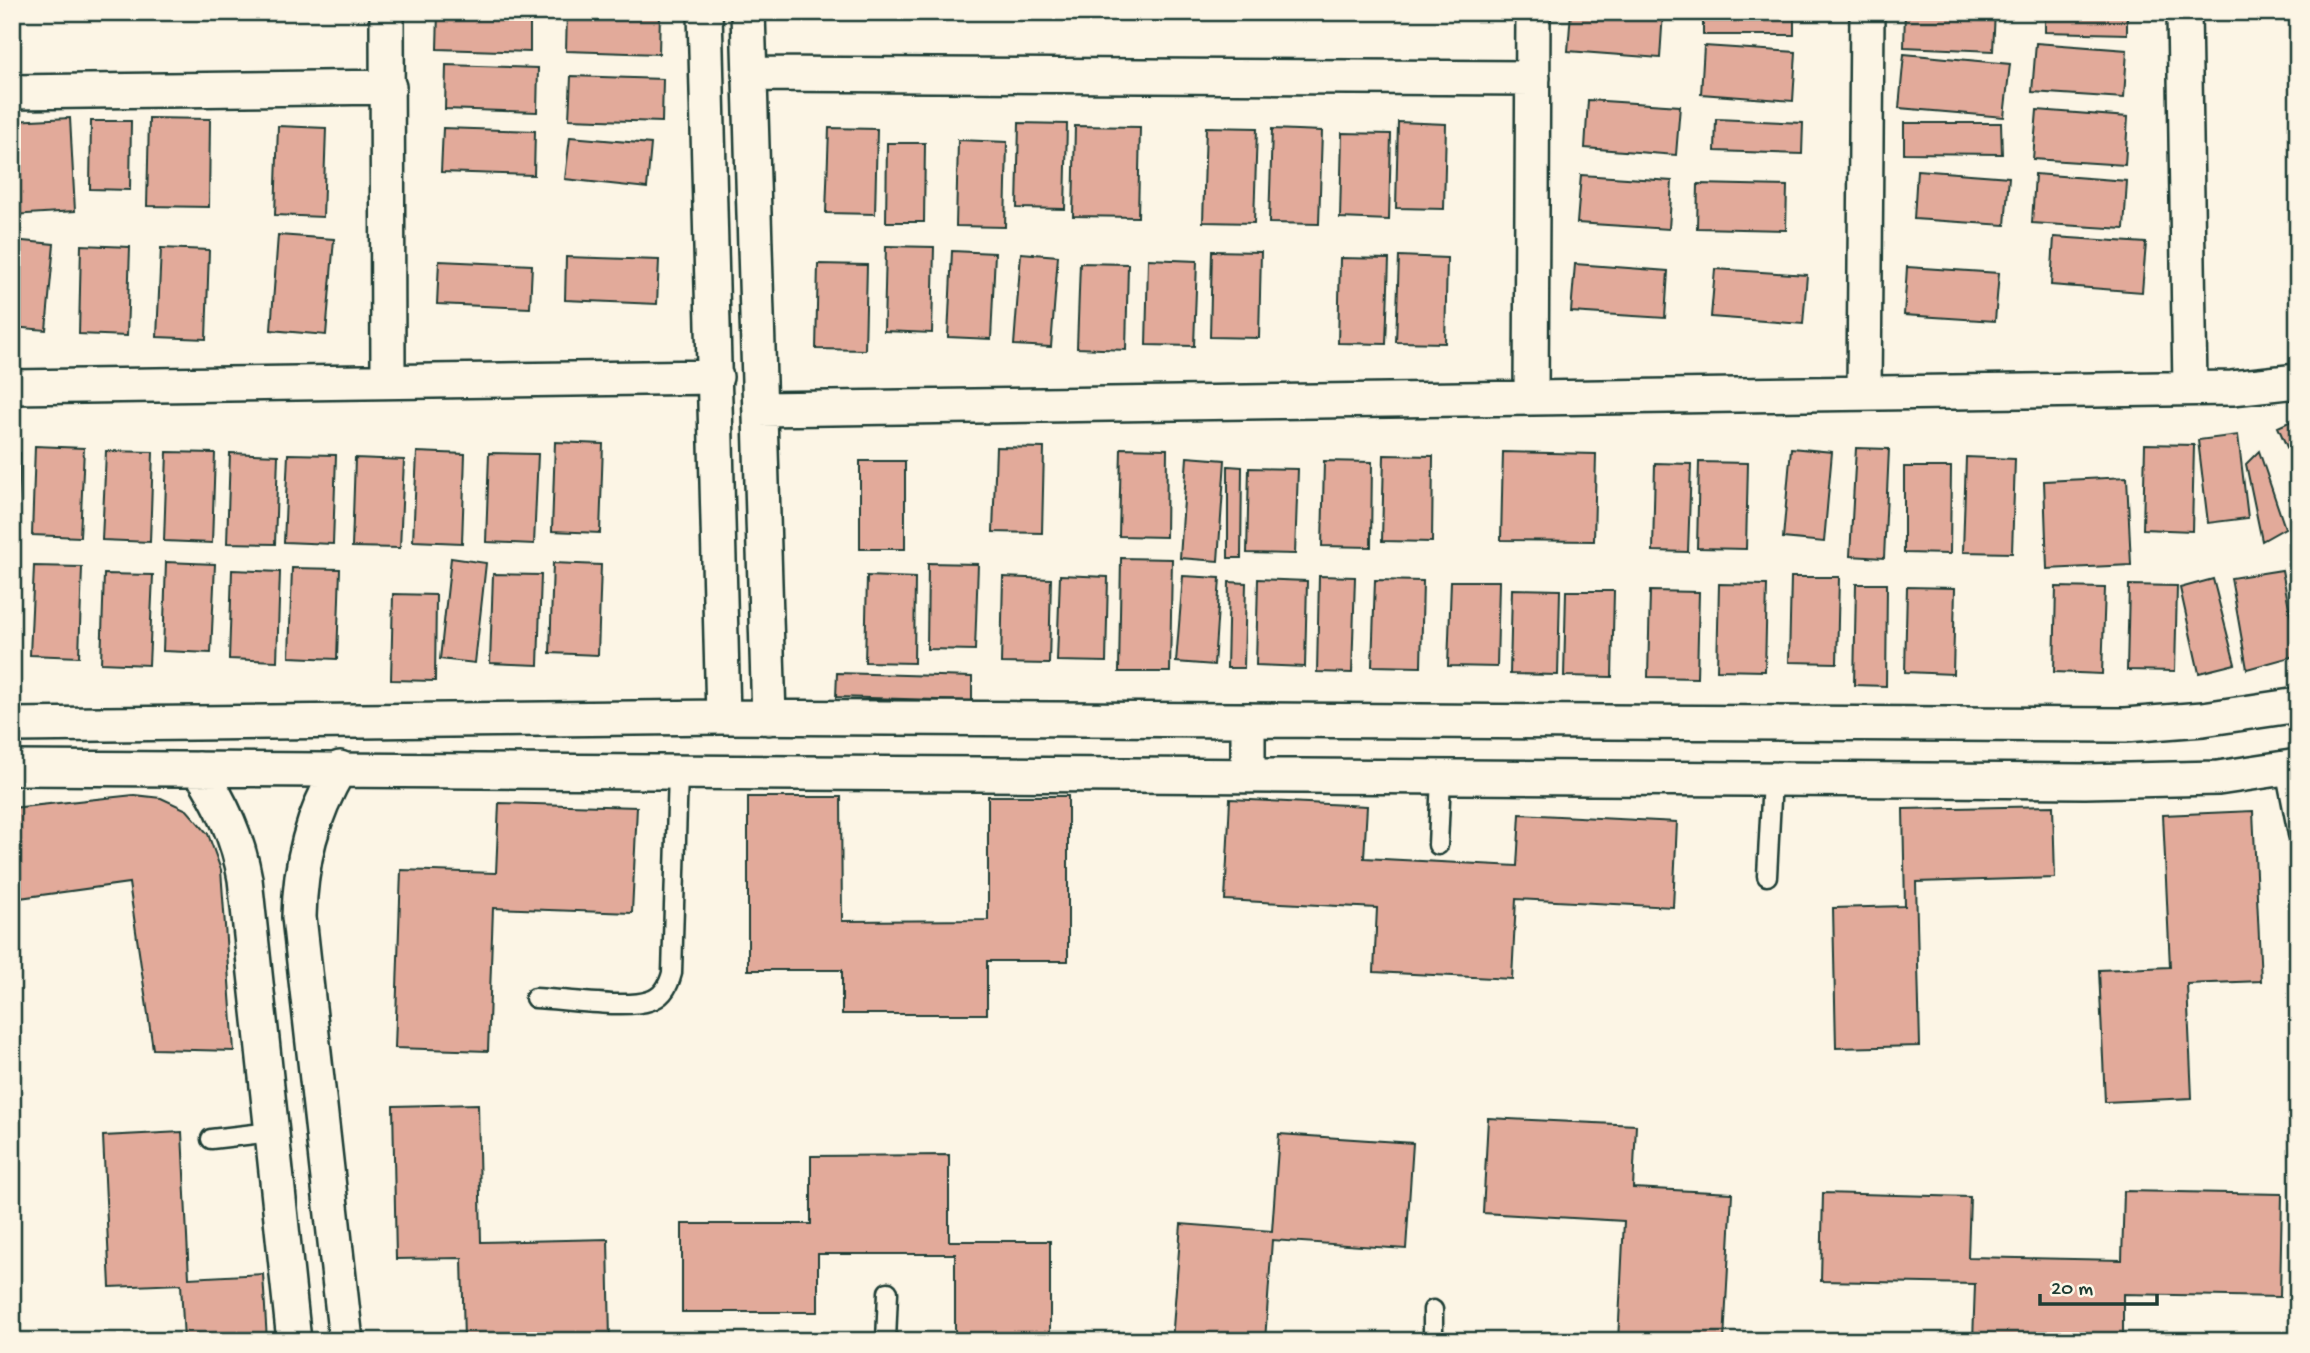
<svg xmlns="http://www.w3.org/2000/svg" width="2310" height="1353" font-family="'Gochi Hand',sans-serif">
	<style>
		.building { fill: #e2aa9a; stroke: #1f3d34; stroke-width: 2 }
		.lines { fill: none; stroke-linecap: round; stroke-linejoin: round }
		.service-casing { stroke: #1f3d34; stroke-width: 23 }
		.minor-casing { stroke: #1f3d34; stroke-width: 38 }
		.service { stroke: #fcf5e5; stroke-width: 18 }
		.minor { stroke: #fcf5e5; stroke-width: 33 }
	</style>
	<rect width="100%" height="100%" fill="#fcf5e5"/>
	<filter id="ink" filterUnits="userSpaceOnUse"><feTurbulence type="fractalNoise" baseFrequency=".0143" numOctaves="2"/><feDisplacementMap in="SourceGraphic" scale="14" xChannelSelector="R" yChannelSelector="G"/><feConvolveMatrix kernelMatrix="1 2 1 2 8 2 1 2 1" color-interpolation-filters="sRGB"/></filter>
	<g filter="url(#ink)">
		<path class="building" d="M 438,12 L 530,12 L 530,52 L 437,49 Z
			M 567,12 L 660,12 L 659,54 L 566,51 Z
			M 1571,12 L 1663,12 L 1660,58 L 1568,51 Z
			M 1703,12 L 1794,12 L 1794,35 L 1703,35 Z
			M 1905,12 L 1995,12 L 1993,51 L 1904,47 Z
			M 2045,12 L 2127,12 L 2127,34 L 2045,32 Z
			M 2036,43 L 2127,50 L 2124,98 L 2032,92 Z
			M 1704,46 L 1796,52 L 1793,101 L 1701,94 Z
			M 1904,54 L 2010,64 L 2004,117 L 1899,108 Z
			M 446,65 L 538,68 L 537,112 L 445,109 Z
			M 571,76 L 663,79 L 662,122 L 569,119 Z
			M 1588,100 L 1680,106 L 1676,155 L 1585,148 Z
			M 2037,110 L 2128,117 L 2125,165 L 2033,159 Z
			M 70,118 L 75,211 L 12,215 L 12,121 Z
			M 149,118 L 210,119 L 209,207 L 147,206 Z
			M 1716,119 L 1803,123 L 1802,154 L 1715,151 Z
			M 91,121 L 131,121 L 130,190 L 90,189 Z
			M 1398,122 L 1446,124 L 1444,209 L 1396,208 Z
			M 1019,123 L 1067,124 L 1065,209 L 1017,208 Z
			M 1904,123 L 2001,123 L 2002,154 L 1904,153 Z
			M 278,126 L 326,128 L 323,217 L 275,215 Z
			M 1075,126 L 1140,127 L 1138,217 L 1073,216 Z
			M 1206,127 L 1257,128 L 1254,223 L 1203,222 Z
			M 443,128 L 535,131 L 534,175 L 441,172 Z
			M 829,128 L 877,129 L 875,214 L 826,213 Z
			M 1272,129 L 1322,131 L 1319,224 L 1269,223 Z
			M 1342,133 L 1391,134 L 1389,220 L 1340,218 Z
			M 570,137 L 651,144 L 647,188 L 565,179 Z
			M 958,140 L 1007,142 L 1005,227 L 956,226 Z
			M 887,143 L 925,143 L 924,222 L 886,222 Z
			M 1917,170 L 2009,177 L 2005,225 L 1914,219 Z
			M 2035,174 L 2127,181 L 2124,229 L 2032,223 Z
			M 1581,175 L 1672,181 L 1669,229 L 1577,223 Z
			M 1698,184 L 1787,186 L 1786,230 L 1697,228 Z
			M 278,235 L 334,239 L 326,335 L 271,330 Z
			M 2054,237 L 2146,243 L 2142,292 L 2051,285 Z
			M 12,240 L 54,244 L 46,330 L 12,327 Z
			M 81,245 L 130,247 L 127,336 L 79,334 Z
			M 886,246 L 934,247 L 932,333 L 884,331 Z
			M 161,248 L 209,250 L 206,339 L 157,337 Z
			M 952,251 L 995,253 L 991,339 L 948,337 Z
			M 1212,251 L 1261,252 L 1259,338 L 1210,337 Z
			M 1021,253 L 1058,256 L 1051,347 L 1014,345 Z
			M 1399,256 L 1447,258 L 1445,343 L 1396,342 Z
			M 566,257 L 659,260 L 657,304 L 565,300 Z
			M 1340,258 L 1389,259 L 1386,344 L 1338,343 Z
			M 1148,259 L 1197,261 L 1194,346 L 1146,345 Z
			M 439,261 L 532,265 L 530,308 L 437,304 Z
			M 1080,263 L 1128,264 L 1126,350 L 1077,348 Z
			M 818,264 L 867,265 L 865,350 L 816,349 Z
			M 1575,264 L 1668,271 L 1665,318 L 1571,312 Z
			M 1907,267 L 1999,273 L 1995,321 L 1904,315 Z
			M 1715,269 L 1807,275 L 1803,324 L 1711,317 Z
			M 2298,418 L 2298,472 L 2278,427 Z
			M 2238,435 L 2248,518 L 2208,523 L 2198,440 Z
			M 555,442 L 603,444 L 600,533 L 552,531 Z
			M 2145,444 L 2194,445 L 2192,531 L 2143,529 Z
			M 35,446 L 84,448 L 80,537 L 32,535 Z
			M 996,447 L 1044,448 L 1042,533 L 993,532 Z
			M 1121,448 L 1167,449 L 1166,537 L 1119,536 Z
			M 1791,448 L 1832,452 L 1824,542 L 1783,538 Z
			M 1856,448 L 1889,449 L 1884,558 L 1850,556 Z
			M 106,451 L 153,452 L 150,542 L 102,540 Z
			M 2259,451 L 2285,528 L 2262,541 L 2246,464 Z
			M 167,452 L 215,453 L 212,543 L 164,541 Z
			M 417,452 L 465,454 L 462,543 L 413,541 Z
			M 1503,452 L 1596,454 L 1594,541 L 1501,540 Z
			M 12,453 L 20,453 L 17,542 L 12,542 Z
			M 230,453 L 278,455 L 275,544 L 227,543 Z
			M 489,453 L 538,454 L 534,544 L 486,542 Z
			M 288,454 L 336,455 L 333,544 L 284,542 Z
			M 1384,455 L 1433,456 L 1432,542 L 1382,541 Z
			M 1187,457 L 1225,460 L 1218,561 L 1180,558 Z
			M 1966,457 L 2015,459 L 2012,553 L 1963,552 Z
			M 355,458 L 404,460 L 400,548 L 352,547 Z
			M 860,461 L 905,461 L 905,549 L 860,549 Z
			M 1324,461 L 1372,462 L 1371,547 L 1322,546 Z
			M 1699,462 L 1748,463 L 1746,549 L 1697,548 Z
			M 1655,463 L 1691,464 L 1688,552 L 1653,551 Z
			M 1228,466 L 1242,467 L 1241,558 L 1228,558 Z
			M 1904,467 L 1951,467 L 1950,554 L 1904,553 Z
			M 1249,468 L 1298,469 L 1295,554 L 1247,553 Z
			M 2127,477 L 2131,565 L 2047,569 L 2044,481 Z
			M 451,558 L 486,563 L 475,663 L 440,659 Z
			M 1121,558 L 1172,559 L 1170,672 L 1119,672 Z
			M 166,562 L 215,564 L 211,653 L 163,651 Z
			M 553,563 L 601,565 L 598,655 L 550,653 Z
			M 928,563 L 978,564 L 975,650 L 927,649 Z
			M 34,566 L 82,567 L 79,657 L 30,655 Z
			M 292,568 L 340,569 L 337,659 L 289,657 Z
			M 232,570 L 280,572 L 277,661 L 229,659 Z
			M 2282,570 L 2298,655 L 2247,669 L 2231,578 Z
			M 104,574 L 153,575 L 149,665 L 101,663 Z
			M 493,574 L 541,575 L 538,665 L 490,663 Z
			M 1060,575 L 1108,577 L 1106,662 L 1057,661 Z
			M 867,576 L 915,578 L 914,663 L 865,662 Z
			M 1183,576 L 1220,578 L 1214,665 L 1176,662 Z
			M 1319,576 L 1355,577 L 1352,673 L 1317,672 Z
			M 1003,577 L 1051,579 L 1049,664 L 1001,663 Z
			M 1791,577 L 1839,577 L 1837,663 L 1789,662 Z
			M 1258,579 L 1307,581 L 1305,667 L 1256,665 Z
			M 2213,579 L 2235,664 L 2199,673 L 2180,588 Z
			M 1375,580 L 1423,581 L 1421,667 L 1372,666 Z
			M 1451,581 L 1499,581 L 1497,667 L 1448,666 Z
			M 1229,582 L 1246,583 L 1244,668 L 1227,668 Z
			M 1719,584 L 1767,585 L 1765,671 L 1717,670 Z
			M 1856,584 L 1887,584 L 1886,686 L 1854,685 Z
			M 2129,585 L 2177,586 L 2175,671 L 2127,670 Z
			M 1907,587 L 1955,588 L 1953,674 L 1905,672 Z
			M 2056,587 L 2105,588 L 2102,674 L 2054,672 Z
			M 1512,589 L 1560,590 L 1558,675 L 1510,674 Z
			M 1566,591 L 1614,591 L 1612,677 L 1564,676 Z
			M 1650,591 L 1699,592 L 1697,678 L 1648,677 Z
			M 393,594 L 436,595 L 435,681 L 391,680 Z
			M 837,673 L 972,677 L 972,701 L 836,697 Z
			M 134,795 L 161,798 L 187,810 L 208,834 L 221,870 L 234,1051 L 153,1049 L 129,883 L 12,899 L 12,808 Z
			M 988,796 L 1068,796 L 1068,961 L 987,961 L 987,1014 L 842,1014 L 842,970 L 748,970 L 748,797 L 841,797 L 842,921 L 988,920 Z
			M 1230,799 L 1367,806 L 1364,858 L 1517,866 L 1520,814 L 1677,822 L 1673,907 L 1516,899 L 1512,979 L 1374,972 L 1377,908 L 1225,900 Z
			M 499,803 L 637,807 L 632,913 L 493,908 L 488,1051 L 395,1048 L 401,870 L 496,873 Z
			M 2053,806 L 2055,878 L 1916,882 L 1920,1046 L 1836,1048 L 1833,908 L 1905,906 L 1903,809 Z
			M 2253,811 L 2261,981 L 2187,984 L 2192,1098 L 2105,1102 L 2099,970 L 2170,967 L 2163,815 Z
			M 478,1104 L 481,1242 L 608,1239 L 610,1341 L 464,1341 L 462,1258 L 396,1259 L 393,1106 Z
			M 1488,1118 L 1636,1125 L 1633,1188 L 1732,1193 L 1724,1341 L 1618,1341 L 1624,1221 L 1483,1213 Z
			M 182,1132 L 189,1278 L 263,1274 L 267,1341 L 184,1341 L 181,1284 L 110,1287 L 103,1136 Z
			M 1279,1134 L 1413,1143 L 1406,1249 L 1272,1240 L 1265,1341 L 1172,1341 L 1181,1224 L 1272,1231 Z
			M 949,1155 L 949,1241 L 1050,1241 L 1050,1341 L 955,1341 L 955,1254 L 818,1254 L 818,1312 L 682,1312 L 682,1224 L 811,1224 L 811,1156 Z
			M 2124,1191 L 2282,1194 L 2280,1297 L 2123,1294 L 2123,1341 L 1973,1341 L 1975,1284 L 1821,1281 L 1823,1193 L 1970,1197 L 1968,1257 L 2122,1260 Z"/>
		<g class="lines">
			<g class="service-casing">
				<path id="service" d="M 2285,768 L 2298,834
					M 1438,845 L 1441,777
					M 1767,876 L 1772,780
					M 535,998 C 561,999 627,1009 649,1001 C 663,997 669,985 672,973 L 678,772
					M 211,1139 L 272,1132
					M 886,1341 L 888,1292
					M 1433,1341 L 1433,1310"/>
			</g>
			<g class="minor-casing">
				<path id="minor" d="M 387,12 L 388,381
					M 705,12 L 723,717
					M 748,12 L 769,718
					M 2184,12 L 2190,388
					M 749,74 L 1533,78
					M 12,92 L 389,87
					M 12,387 L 716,377
					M 1864,393 L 1867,12
					M 1531,397 L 1533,12
					M 760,409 L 2232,388 L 2298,381
					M 1248,720 L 1248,776
					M 12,725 L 723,717 L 2125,725 L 2203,719 L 2298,705
					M 12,768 L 2085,781 L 2218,778 L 2298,766
					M 340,768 C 312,815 300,862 299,917 L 346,1341
					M 199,769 C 222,804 238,838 245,879 L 294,1341"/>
			</g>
			<use href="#service" class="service"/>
			<use href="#minor" class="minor"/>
		</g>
	</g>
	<rect width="2310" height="1353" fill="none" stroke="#fcf5e5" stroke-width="42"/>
	<rect x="21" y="21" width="2268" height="1311" fill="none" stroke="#1f3d34" stroke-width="2.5" filter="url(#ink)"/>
	<path d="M2040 1294v10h117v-10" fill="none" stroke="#1f3d34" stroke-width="3.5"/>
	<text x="2051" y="1294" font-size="21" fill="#1f3d34" stroke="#fcf5e5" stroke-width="5" paint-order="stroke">20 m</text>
</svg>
